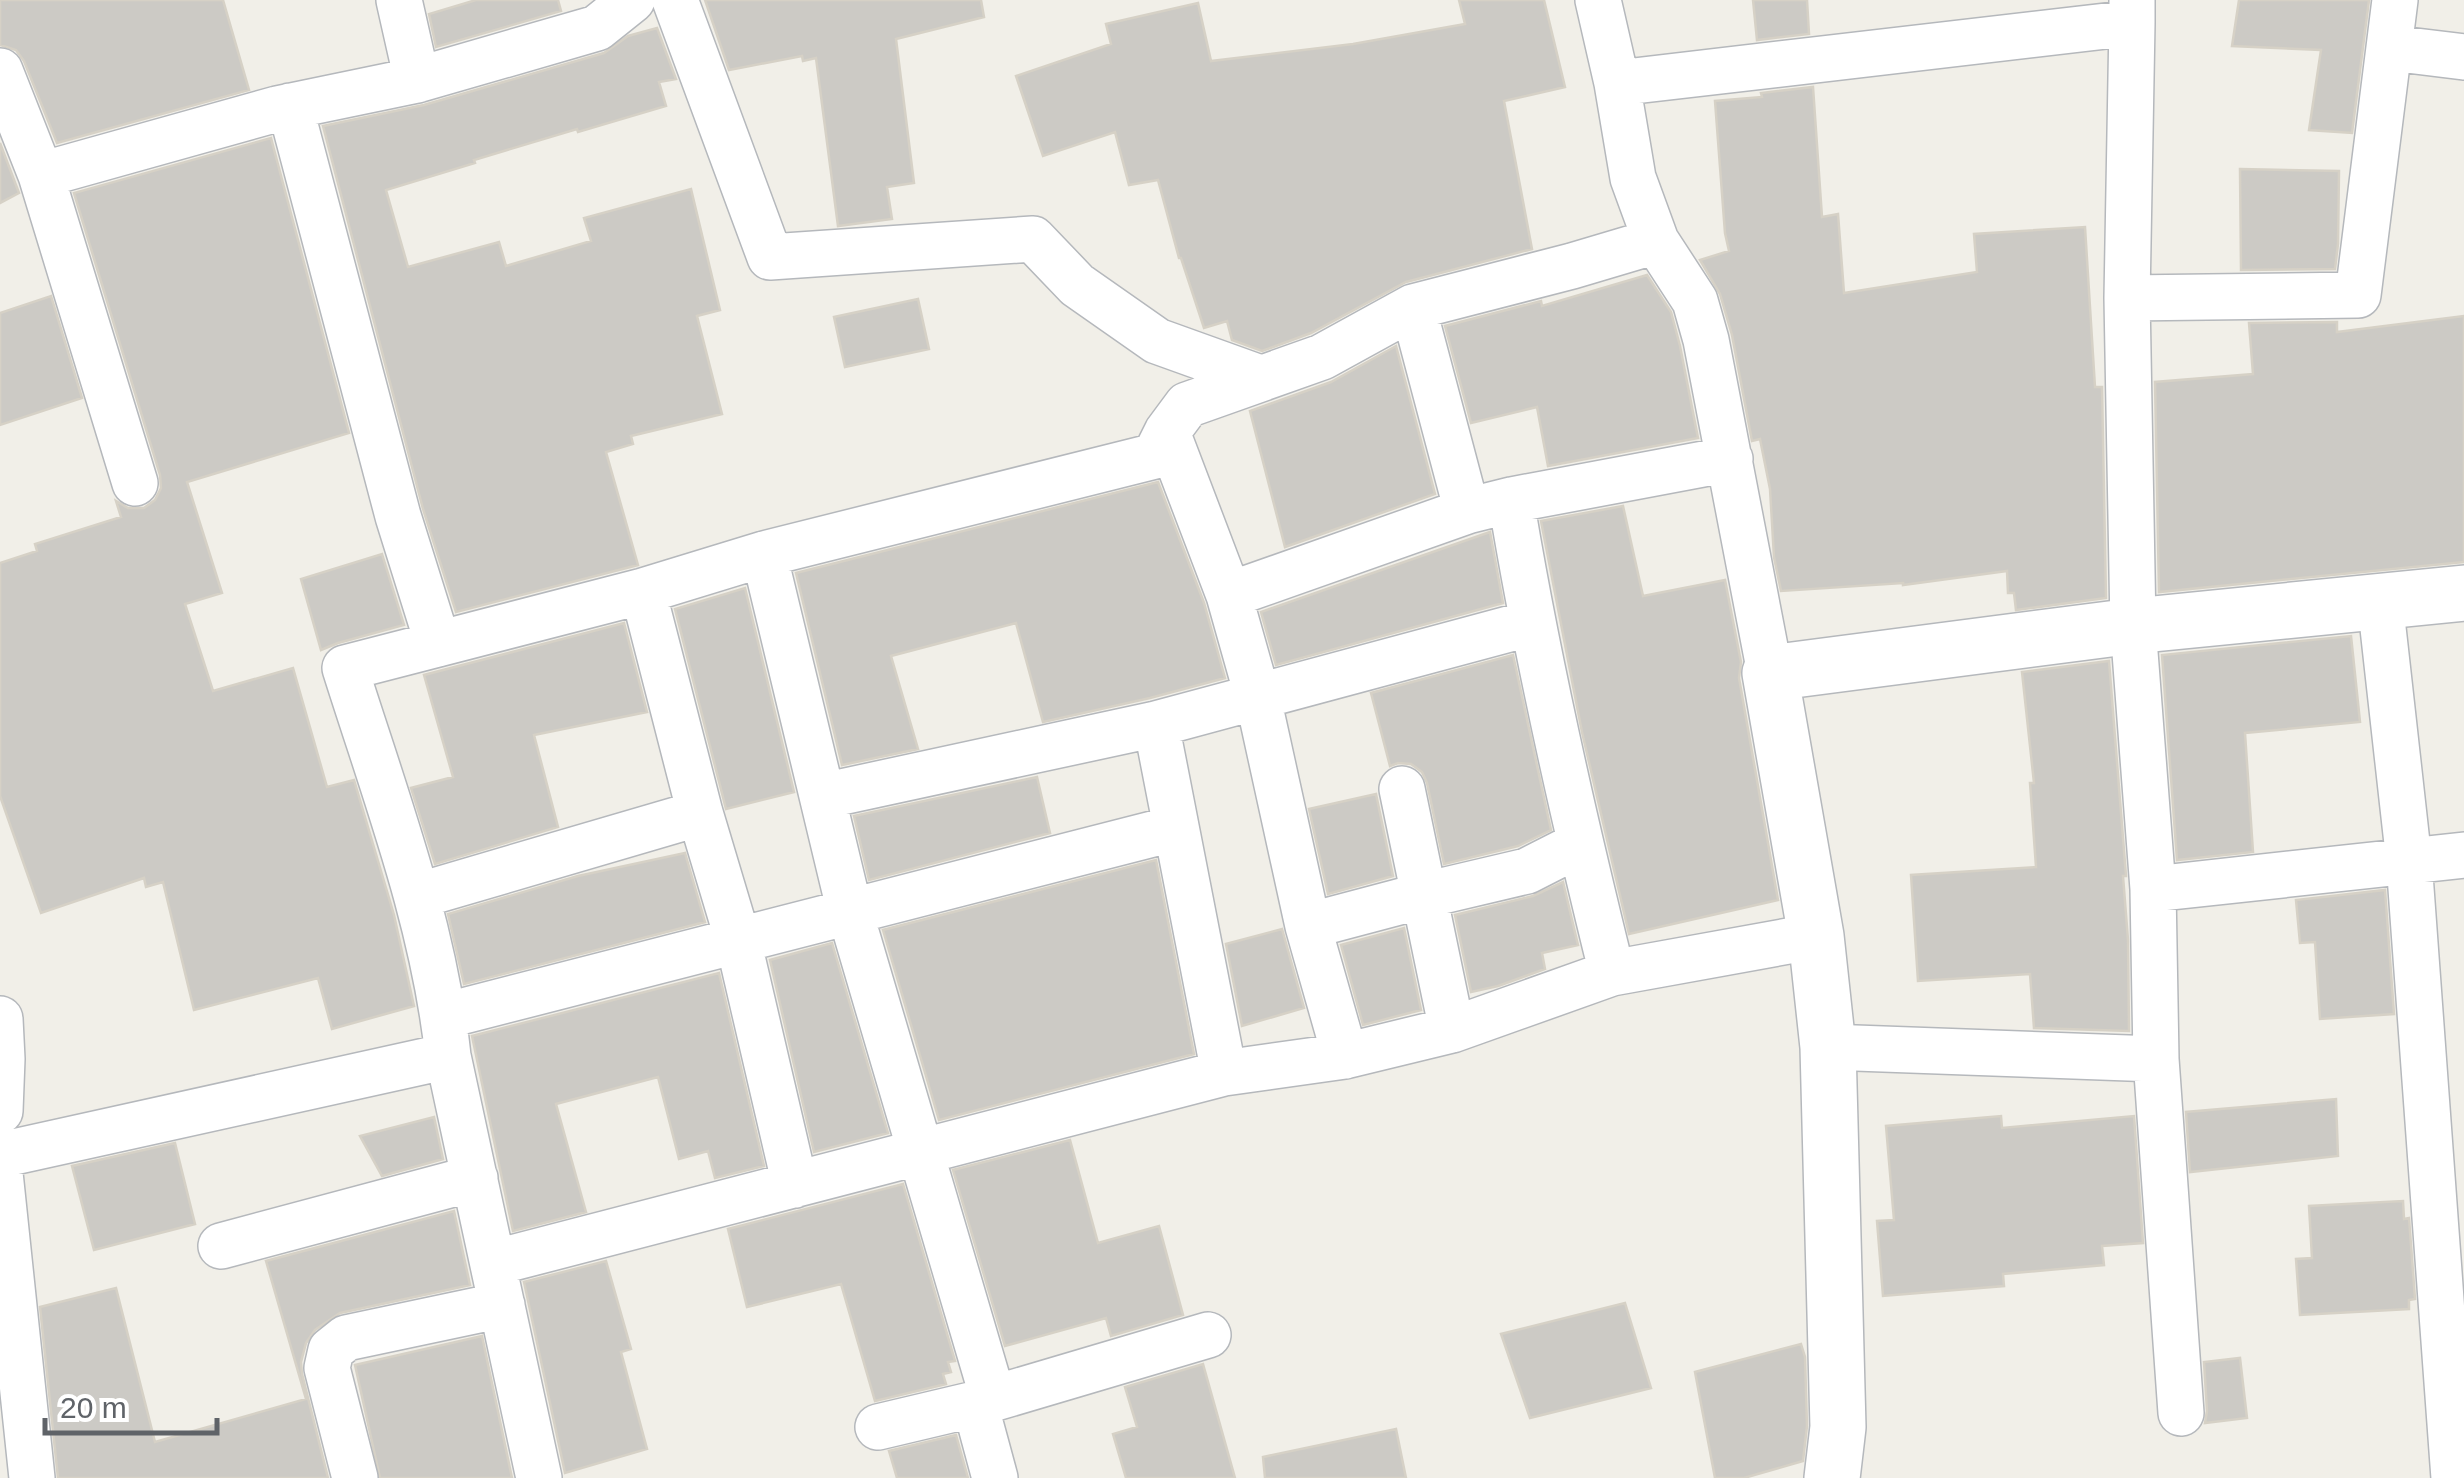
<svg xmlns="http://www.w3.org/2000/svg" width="2464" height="1478" font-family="Arial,sans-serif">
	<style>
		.building { fill: #cccac5; stroke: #d6d1c6; stroke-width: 2.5 }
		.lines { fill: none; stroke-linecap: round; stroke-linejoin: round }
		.minor-casing { stroke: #b5b8bc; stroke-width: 48 }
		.tertiary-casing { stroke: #b5b8bc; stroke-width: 58 }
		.minor { stroke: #fff; stroke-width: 45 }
		.tertiary { stroke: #fff; stroke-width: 55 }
	</style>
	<rect width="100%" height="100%" fill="#f1efe8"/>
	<path class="building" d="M 0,0 L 223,0 L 249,90 L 57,143 L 24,61 L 16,50 L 0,45 Z
		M 476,0 L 558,0 L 561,11 L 436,47 L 429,14 Z
		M 705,0 L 981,0 L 984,17 L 896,39 L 914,183 L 887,187 L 892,219 L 838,226 L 816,58 L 803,61 L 802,56 L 729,70 Z
		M 1459,0 L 1544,0 L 1565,87 L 1504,101 L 1532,249 L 1406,282 L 1311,333 L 1262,351 L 1232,340 L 1227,321 L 1204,328 L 1181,258 L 1179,258 L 1158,180 L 1129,185 L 1115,132 L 1043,156 L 1016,76 L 1111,44 L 1106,24 L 1198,3 L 1211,61 L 1353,44 L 1465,24 Z
		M 1753,0 L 1807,0 L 1809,34 L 1757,40 Z
		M 2239,0 L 2369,0 L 2352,133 L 2309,130 L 2321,50 L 2232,46 Z
		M 657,28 L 676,79 L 659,82 L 666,106 L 578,132 L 577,129 L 474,160 L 475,163 L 386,190 L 408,267 L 499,242 L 506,266 L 591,241 L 584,218 L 691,189 L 720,310 L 697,316 L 722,414 L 631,436 L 633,444 L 606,452 L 638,565 L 456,612 L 423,509 L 323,126 L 424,105 L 604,53 L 628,36 Z
		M 1813,87 L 1822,217 L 1838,214 L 1844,293 L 1977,272 L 1974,234 L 2085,227 L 2095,387 L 2102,387 L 2106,598 L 2016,610 L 2014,593 L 2008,593 L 2007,571 L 1903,585 L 1903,583 L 1781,591 L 1774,557 L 1770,489 L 1760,439 L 1752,441 L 1732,335 L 1720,294 L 1700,260 L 1729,251 L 1725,233 L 1715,101 L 1762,97 L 1761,93 Z
		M 271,138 L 349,433 L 187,482 L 222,593 L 185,604 L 213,691 L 293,668 L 327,787 L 354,780 L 394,915 L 414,1006 L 332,1029 L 318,978 L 194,1010 L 163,882 L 146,887 L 144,878 L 41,913 L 0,796 L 0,563 L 37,551 L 35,544 L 121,517 L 116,501 L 128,508 L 144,508 L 155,500 L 161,488 L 160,475 L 74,193 Z
		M 0,143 L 19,193 L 0,203 Z
		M 2240,169 L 2339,171 L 2338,244 L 2335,269 L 2241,270 Z
		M 1647,275 L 1671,312 L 1680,346 L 1698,438 L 1548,466 L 1537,407 L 1471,423 L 1445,326 L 1541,301 L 1542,306 Z
		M 51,296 L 82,398 L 0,425 L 0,313 Z
		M 918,299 L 929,349 L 845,367 L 834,317 Z
		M 2464,316 L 2464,562 L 2159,592 L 2155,382 L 2253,374 L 2249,323 L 2337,322 L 2337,332 Z
		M 1396,346 L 1435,494 L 1285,547 L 1250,411 L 1331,382 Z
		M 1158,482 L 1204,603 L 1225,678 L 1150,698 L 1043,722 L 1016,623 L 891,656 L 918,749 L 842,765 L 796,573 Z
		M 1623,506 L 1643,596 L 1725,580 L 1741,662 L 1739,678 L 1778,900 L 1629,934 L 1582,732 L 1541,521 Z
		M 1490,532 L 1503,603 L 1276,665 L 1261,612 Z
		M 382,554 L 404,625 L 338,643 L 321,650 L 301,579 Z
		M 745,588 L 794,792 L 726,809 L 675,609 Z
		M 624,623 L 647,712 L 534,735 L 558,827 L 435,864 L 411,788 L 453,777 L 424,675 Z
		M 2351,636 L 2360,722 L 2245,733 L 2253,852 L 2177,860 L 2162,655 Z
		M 1513,655 L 1551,830 L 1518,846 L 1444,864 L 1427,783 L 1422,772 L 1411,764 L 1398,763 L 1390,766 L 1371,693 Z
		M 2109,661 L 2126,876 L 2123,876 L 2128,940 L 2129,1031 L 2034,1028 L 2030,974 L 1918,981 L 1911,875 L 2036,867 L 2030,783 L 2034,783 L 2022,672 Z
		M 1037,777 L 1050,833 L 869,880 L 854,816 Z
		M 1376,794 L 1393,876 L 1328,894 L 1309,809 Z
		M 685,853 L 705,922 L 464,984 L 448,914 L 578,876 Z
		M 1156,860 L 1194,1054 L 939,1120 L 883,930 Z
		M 1563,882 L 1578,945 L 1542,953 L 1545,969 L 1498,986 L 1471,992 L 1455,915 L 1533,896 Z
		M 2385,890 L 2394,1014 L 2320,1019 L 2315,942 L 2300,943 L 2296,900 Z
		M 1404,928 L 1421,1010 L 1363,1025 L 1341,945 Z
		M 1282,929 L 1304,1008 L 1242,1026 L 1226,944 Z
		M 832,943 L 888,1133 L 814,1152 L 770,960 Z
		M 719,973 L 764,1166 L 715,1178 L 708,1151 L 679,1159 L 658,1077 L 556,1104 L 586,1212 L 513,1231 L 472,1036 Z
		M 2336,1099 L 2338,1156 L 2190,1172 L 2186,1112 Z
		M 2001,1116 L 2002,1128 L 2134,1116 L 2143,1243 L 2102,1246 L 2104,1265 L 2003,1274 L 2004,1286 L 1883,1296 L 1877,1221 L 1894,1220 L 1886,1126 Z
		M 434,1117 L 443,1159 L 382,1176 L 360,1136 Z
		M 1070,1140 L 1098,1243 L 1159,1226 L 1183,1315 L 1111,1336 L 1106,1318 L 1005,1346 L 953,1170 Z
		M 175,1143 L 195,1224 L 94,1250 L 72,1166 Z
		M 903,1184 L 955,1361 L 948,1362 L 951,1372 L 943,1374 L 946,1384 L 875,1401 L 841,1284 L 747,1307 L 728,1229 Z
		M 2403,1201 L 2404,1219 L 2409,1218 L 2415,1299 L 2409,1300 L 2409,1309 L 2300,1315 L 2296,1259 L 2312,1258 L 2309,1206 Z
		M 454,1211 L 470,1285 L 340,1313 L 315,1330 L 306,1343 L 301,1362 L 302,1374 L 328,1478 L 58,1478 L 40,1307 L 116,1288 L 155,1442 L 306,1399 L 266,1261 Z
		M 606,1261 L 631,1349 L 621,1352 L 647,1449 L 565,1473 L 524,1282 Z
		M 1625,1303 L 1651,1388 L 1530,1418 L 1501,1334 Z
		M 482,1336 L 512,1478 L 380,1478 L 355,1365 Z
		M 1801,1344 L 1805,1357 L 1807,1426 L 1803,1461 L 1744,1478 L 1715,1478 L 1695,1372 Z
		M 2240,1358 L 2247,1418 L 2205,1423 L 2207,1411 L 2204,1362 Z
		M 1203,1364 L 1235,1478 L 1126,1478 L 1113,1434 L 1137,1427 L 1125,1387 Z
		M 1396,1429 L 1406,1478 L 1265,1478 L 1263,1457 Z
		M 956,1435 L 968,1478 L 897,1478 L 889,1451 Z"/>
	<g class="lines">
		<g class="minor-casing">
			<path id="minor" d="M 399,0 L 417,80
				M 675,0 L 770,257 L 1033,239 L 1077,285 L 1157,341 L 1260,378
				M 1598,0 L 1617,83 L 1633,178 L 1656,241 L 1695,301 L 1706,340 L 1770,673
				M 2132,23 L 2127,298 L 2133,626 L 2153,889
				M 2391,48 L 2464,57
				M 0,71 L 41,175 L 135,483
				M 1617,83 L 2132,23 L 2132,0
				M 290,106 L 398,516 L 438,644
				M 41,175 L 277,109 L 417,80 L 597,28 L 632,0
				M 2127,298 L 2358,295 L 2395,0
				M 1413,307 L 1467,511
				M 1167,432 L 1229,595 L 1258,698 L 1308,926 L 1345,1056
				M 1511,500 C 1537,659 1573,816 1612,973
				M 764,554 L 850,912 L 993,1398
				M 643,591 L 700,813 L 738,940 L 795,1185
				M 1229,595 L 1467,511 L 1511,500 L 1730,459
				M 2380,601 L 2409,861 L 2454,1478
				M 1156,724 L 1224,1073
				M 1402,789 L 1452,1030
				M 823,796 L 1156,724 L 1531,623
				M 417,896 L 700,813
				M 1308,926 L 1425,895 L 1527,871 L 1580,844
				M 444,1016 L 1176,828
				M 0,1019 L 2,1059 L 0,1111
				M 1828,1047 L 2156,1059
				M 0,1155 L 448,1056
				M 0,1173 L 32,1478
				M 221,1246 L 475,1178
				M 493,1263 L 1224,1073 L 1345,1056 L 1452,1030 L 1612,973 L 1816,936
				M 975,1404 L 995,1478
				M 2181,1413 L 2156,1059 L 2153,889 L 2464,855
				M 878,1427 L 975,1404 L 1208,1335
				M 355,1478 L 327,1368 L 331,1350 L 346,1338 L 502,1305
				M 539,1478 L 448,1056 C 434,923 385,795 345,668 L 643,591 L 764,554 L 1155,456 L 1167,432 L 1187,405 L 1322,357 L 1413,307 L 1572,266 L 1656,241"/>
		</g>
		<g class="tertiary-casing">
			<path id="tertiary" d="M 1832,1478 L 1838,1427 L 1828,1047 L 1816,936 L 1770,673 L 2133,626 L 2464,593"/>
		</g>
		<use href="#minor" class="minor"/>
		<use href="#tertiary" class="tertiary"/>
	</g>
	<path d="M45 1418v15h172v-15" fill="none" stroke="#5f6368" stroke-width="5"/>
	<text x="60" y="1418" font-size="30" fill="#5f6368" stroke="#ffffff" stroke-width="8" paint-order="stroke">20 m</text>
</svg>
